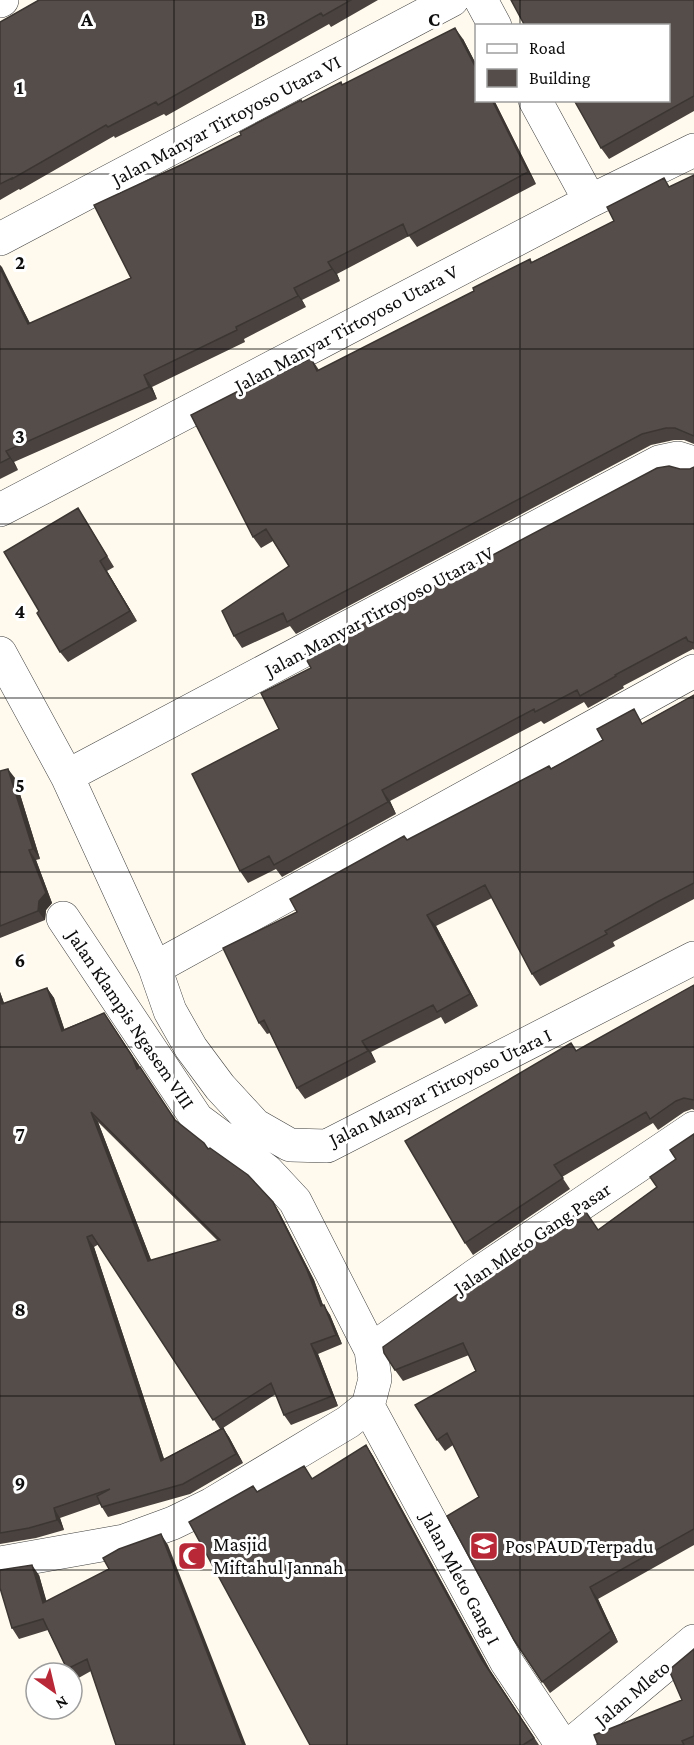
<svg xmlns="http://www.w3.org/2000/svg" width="694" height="1745" font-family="'Crimson Pro',serif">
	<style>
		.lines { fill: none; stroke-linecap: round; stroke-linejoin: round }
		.minor-casing { stroke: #404040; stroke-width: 34 }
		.minor { stroke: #fff; stroke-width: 33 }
		.wall { fill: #49423f; fill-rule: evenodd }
		.shaded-wall { fill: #3c3633 }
		.building { fill: #554d49; stroke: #3c3633; stroke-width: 1.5; fill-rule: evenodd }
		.grid { fill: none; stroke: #0d0d0d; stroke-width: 1.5; stroke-opacity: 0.55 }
		.labels { text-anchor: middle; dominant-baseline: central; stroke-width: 6; stroke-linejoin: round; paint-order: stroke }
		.street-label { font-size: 20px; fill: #0d0d0d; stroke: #fff }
		.poi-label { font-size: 20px; fill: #0d0d0d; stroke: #fff; text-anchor: start }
		.grid-label { font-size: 20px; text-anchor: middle; font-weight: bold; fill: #0d0d0d; stroke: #fff; stroke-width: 6; stroke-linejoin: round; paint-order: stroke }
	</style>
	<rect width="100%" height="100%" fill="#fffaed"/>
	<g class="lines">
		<g class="minor-casing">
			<path id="minor" d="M 481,0 L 495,26
				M 0,1 L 2,0
				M 535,100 L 590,201
				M 0,239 L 452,0
				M 0,510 L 590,201 L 694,150
				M 0,653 L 67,776 L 155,968 L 170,1011 L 191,1048 L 220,1087 L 255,1125 L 290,1145 L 327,1146 L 694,958
				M 67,776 L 659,462 L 678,458 L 694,463
				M 155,968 L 694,671
				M 371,1350 L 476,1275 L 694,1128
				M 368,1406 L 506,1661 L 562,1745
				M 0,1563 L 124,1541 L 173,1523 L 212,1504 L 348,1422 L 368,1406 L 375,1379 L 371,1350 L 295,1201 L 267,1171 L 197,1119 L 63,918
				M 570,1745 L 694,1641"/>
		</g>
		<use href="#minor" class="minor"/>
	</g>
	<path class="wall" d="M 39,0 L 378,0 L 331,27 L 329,24 L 166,116 L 164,114 L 115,138 L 114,136 L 20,190 L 19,189 L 0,200 L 0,22 Z
		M 694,0 L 694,111 L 609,159 L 601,148 L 669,100 Z
		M 463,39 L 477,66 L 477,100 L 494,100 L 536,184 L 417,247 L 409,236 L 337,274 L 340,281 L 302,300 L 306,307 L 244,339 L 245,342 L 152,387 L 157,399 L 14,462 L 18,470 L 0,479 L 0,265 L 30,323 L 131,278 L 183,164 L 241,135 L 301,100 L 302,102 L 343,84 Z
		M 694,175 L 694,444 L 684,440 L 674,440 L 651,445 L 296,634 L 290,626 L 242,648 L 234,636 L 289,566 L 273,541 L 261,548 L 253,537 L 254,383 L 256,386 L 311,358 L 319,370 L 474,291 L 530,259 L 532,262 L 614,221 L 670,187 Z
		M 694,467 L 694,650 L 693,649 L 623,686 L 624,688 L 588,708 L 584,702 L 544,724 L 541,721 L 390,801 L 396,814 L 282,877 L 276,869 L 248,883 L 240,871 L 279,729 L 311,668 L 680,469 L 690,469 Z
		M 85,519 L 114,567 L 107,571 L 137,621 L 68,662 L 60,652 L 39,611 Z
		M 694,695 L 694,899 L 613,942 L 615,946 L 540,986 L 532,974 L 492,898 L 436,926 L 478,1006 L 445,1024 L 441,1017 L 371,1052 L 376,1062 L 305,1099 L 297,1088 L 270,1033 L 267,1034 L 259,1023 L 297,912 L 407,840 L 643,723 Z
		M 0,771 L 15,778 L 40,859 L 36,860 L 52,903 L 46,910 L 45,920 L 0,938 Z
		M 694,985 L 694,1110 L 692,1109 L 684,1112 L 658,1130 L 653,1123 L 562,1177 L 570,1189 L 473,1255 L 465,1243 L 577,1051 Z
		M 47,988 L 54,998 L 64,1029 L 104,1013 L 176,1121 L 208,1149 L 273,1202 L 279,1212 L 314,1280 L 323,1305 L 330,1315 L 342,1344 L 318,1354 L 338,1406 L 291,1425 L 284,1415 L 276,1394 L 223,1428 L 229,1437 L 243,1463 L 190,1494 L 108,1517 L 100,1504 L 60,1518 L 64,1530 L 36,1538 L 0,1544 L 0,992 L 4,1003 ZM 98,1122 L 218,1241 L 151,1260 ZM 99,1244 L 220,1429 L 164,1459 L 94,1247 Z
		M 694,1134 L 694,1545 L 598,1599 L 618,1642 L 550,1693 L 514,1640 L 479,1497 L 453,1445 L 445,1451 L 437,1440 L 476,1371 L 469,1355 L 403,1381 L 395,1370 L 598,1230 L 657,1187 Z
		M 366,1445 L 373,1456 L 490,1670 L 539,1745 L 310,1745 L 253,1486 L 257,1492 L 313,1479 Z
		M 168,1545 L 91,1671 L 75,1680 L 72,1676 L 72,1673 L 70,1673 L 67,1669 L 48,1630 L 19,1639 L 12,1628 L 39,1575 L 46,1601 Z
		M 694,1649 L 694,1745 L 598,1745 L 682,1700 Z"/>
	<path class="shaded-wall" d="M 455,28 L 463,39 L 477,66 L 477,70 Z
		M 492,100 L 494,100 L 536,184 L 528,172 Z
		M 328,262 L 337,274 L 340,281 L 332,269 Z
		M 0,265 L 2,267 L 36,336 L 28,324 L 0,268 Z
		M 294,288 L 302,300 L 306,307 L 298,296 Z
		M 144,375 L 152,387 L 157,399 L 149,387 Z
		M 6,451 L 14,462 L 18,470 L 10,458 Z
		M 100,561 L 107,571 L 137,621 L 130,611 Z
		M 8,769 L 15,778 L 40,859 L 33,849 Z
		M 382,790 L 390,801 L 396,814 L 388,802 Z
		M 29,850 L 36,860 L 52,903 L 46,910 L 45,920 L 38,911 Z
		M 427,915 L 436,926 L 478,1006 L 470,994 Z
		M 47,988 L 54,998 L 68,1040 L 62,1031 Z
		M 0,992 L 8,1014 L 2,1004 L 0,1000 Z
		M 104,1013 L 139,1065 L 144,1078 L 137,1069 Z
		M 362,1041 L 371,1052 L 376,1062 L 368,1051 Z
		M 91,1112 L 98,1122 L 155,1270 L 148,1261 Z
		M 273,1202 L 279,1212 L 314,1280 L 327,1316 L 321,1306 Z
		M 87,1237 L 94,1247 L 168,1471 L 161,1461 Z
		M 324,1305 L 330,1315 L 342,1344 L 336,1335 Z
		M 311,1344 L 318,1354 L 338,1406 L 332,1396 Z
		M 223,1428 L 229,1437 L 243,1463 L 236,1454 Z
		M 366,1445 L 373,1456 L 490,1670 L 539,1745 L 482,1660 Z
		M 54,1508 L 60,1518 L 64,1530 L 57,1520 Z
		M 161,1534 L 168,1545 L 246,1745 L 243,1745 Z
		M 32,1565 L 39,1575 L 50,1613 L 43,1603 Z
		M 590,1587 L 598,1599 L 618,1642 L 611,1631 Z"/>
	<path class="building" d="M 39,0 L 351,0 L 323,16 L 321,13 L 158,105 L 156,102 L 108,127 L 106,125 L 12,179 L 12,178 L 0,184 L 0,22 Z
		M 511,0 L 694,0 L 694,96 L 601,148 L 574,100 L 669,100 L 669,26 L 525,26 Z
		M 455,28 L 477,70 L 477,100 L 492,100 L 528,172 L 408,236 L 403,224 L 328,262 L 332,269 L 294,288 L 298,296 L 236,327 L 237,330 L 144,375 L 149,387 L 6,451 L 10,458 L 0,463 L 0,268 L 28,324 L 131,278 L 94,205 L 183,164 L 241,135 L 240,132 L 301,100 L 302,102 L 341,82 L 342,85 Z
		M 694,175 L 694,436 L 675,428 L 666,428 L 642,434 L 287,622 L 283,613 L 234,636 L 222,611 L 289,566 L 266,529 L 253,537 L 191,415 L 254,383 L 255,387 L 311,358 L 317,371 L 474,291 L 473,288 L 530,259 L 531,263 L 614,221 L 607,207 L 664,178 L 669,187 Z
		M 669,466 L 680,469 L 690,469 L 694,467 L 694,643 L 688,641 L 686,637 L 615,675 L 616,676 L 580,696 L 577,690 L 535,712 L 534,709 L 382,790 L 388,802 L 274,865 L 269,856 L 240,871 L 192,774 L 279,729 L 261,693 L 311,668 L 304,655 L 657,468 Z
		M 78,508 L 107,556 L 100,561 L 130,611 L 60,652 L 37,613 L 39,611 L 4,552 Z
		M 694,695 L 694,883 L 659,901 L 605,931 L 607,934 L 532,974 L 485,885 L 427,915 L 470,994 L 437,1012 L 433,1005 L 362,1041 L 368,1051 L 297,1088 L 264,1020 L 259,1023 L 223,948 L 297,912 L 290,899 L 404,836 L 407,840 L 549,766 L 551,769 L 603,740 L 597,729 L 634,709 L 642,724 Z
		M 8,769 L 33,849 L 29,850 L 46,893 L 39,901 L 38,911 L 0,926 L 0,771 Z
		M 694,985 L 694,1100 L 684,1098 L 676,1101 L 650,1119 L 646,1112 L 554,1165 L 563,1178 L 465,1243 L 405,1141 L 571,1043 L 576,1051 Z
		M 47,988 L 62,1031 L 104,1013 L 132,1056 L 137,1069 L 140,1067 L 175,1120 L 204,1143 L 208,1149 L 210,1148 L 248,1175 L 273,1202 L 307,1270 L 321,1306 L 324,1305 L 336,1335 L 311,1344 L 332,1396 L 284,1415 L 271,1383 L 213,1420 L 92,1235 L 87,1237 L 161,1461 L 223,1428 L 236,1454 L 183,1484 L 102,1507 L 97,1496 L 110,1489 L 54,1508 L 57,1520 L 29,1528 L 0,1533 L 0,1000 L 2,1004 ZM 91,1112 L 220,1240 L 148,1261 Z
		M 694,1134 L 694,1529 L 590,1587 L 611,1631 L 542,1682 L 514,1640 L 447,1516 L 479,1497 L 447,1433 L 437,1440 L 415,1405 L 476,1371 L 463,1343 L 395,1370 L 384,1353 L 383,1347 L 479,1279 L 584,1209 L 598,1230 L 657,1187 L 650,1177 L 676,1159 L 670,1150 Z
		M 366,1445 L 482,1660 L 534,1738 L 523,1745 L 310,1745 L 189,1522 L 253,1486 L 257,1492 L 304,1466 L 312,1479 Z
		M 161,1534 L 243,1745 L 116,1745 L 87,1659 L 67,1669 L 43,1619 L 12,1628 L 0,1588 L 0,1570 L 32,1565 L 43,1603 L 109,1569 L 103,1558 L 119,1549 Z
		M 694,1649 L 694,1736 L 682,1741 L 684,1745 L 598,1745 L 594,1735 L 682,1700 L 669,1670 Z"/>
	<path class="grid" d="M 174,0 L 174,1745M 347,0 L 347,1745M 520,0 L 520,26M 520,100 L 520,1745M 0,174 L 694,174M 0,349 L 694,349M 0,524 L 694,524M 0,698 L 694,698M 0,872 L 694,872M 0,1047 L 694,1047M 0,1222 L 694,1222M 0,1396 L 694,1396M 0,1570 L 694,1570"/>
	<defs>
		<g id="school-square" transform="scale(1.5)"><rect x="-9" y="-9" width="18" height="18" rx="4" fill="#b92837" stroke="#fff"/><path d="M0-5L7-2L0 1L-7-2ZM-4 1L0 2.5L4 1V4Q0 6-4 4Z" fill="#fff"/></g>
		<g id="mosque-square" transform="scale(1.5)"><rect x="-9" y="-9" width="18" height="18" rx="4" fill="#b92837" stroke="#fff"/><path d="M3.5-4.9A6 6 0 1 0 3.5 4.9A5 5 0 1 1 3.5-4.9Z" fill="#fff"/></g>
	</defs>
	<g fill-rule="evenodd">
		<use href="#school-square" x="484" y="1546"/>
		<use href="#mosque-square" x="192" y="1556"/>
	</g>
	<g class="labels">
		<g class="street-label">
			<text transform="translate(226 120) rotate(-28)">Jalan Manyar Tirtoyoso Utara VI</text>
			<text transform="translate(346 328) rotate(-28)">Jalan Manyar Tirtoyoso Utara V</text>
			<text transform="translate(379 611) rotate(-28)">Jalan Manyar Tirtoyoso Utara IV</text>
			<text transform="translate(131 1019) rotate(56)">Jalan Klampis Ngasem VIII</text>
			<text transform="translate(440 1087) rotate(-26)">Jalan Manyar Tirtoyoso Utara I</text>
			<text transform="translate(532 1238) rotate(-34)">Jalan Mleto Gang Pasar</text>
			<text transform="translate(461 1578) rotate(62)">Jalan Mleto Gang I</text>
			<text transform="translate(632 1693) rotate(-40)">Jalan Mleto</text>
		</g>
		<g class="poi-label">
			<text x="213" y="1544">Masjid<tspan x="213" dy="23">Miftahul Jannah</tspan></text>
			<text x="505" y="1546">Pos PAUD Terpadu</text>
		</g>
	</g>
	<g class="grid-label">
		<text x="87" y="26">A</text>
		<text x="260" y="26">B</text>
		<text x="434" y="26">C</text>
		<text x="20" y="94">1</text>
		<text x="20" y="269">2</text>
		<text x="20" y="443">3</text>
		<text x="20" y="618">4</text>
		<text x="20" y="792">5</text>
		<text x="20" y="967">6</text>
		<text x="20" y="1141">7</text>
		<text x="20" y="1316">8</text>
		<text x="20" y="1490">9</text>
	</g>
	<rect x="475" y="24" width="195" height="78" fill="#ffffff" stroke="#9e9e9e" stroke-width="1.5"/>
	<rect x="487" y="44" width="30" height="9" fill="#ffffff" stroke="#9e9e9e" stroke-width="1.5"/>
	<text x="529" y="54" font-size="18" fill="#0d0d0d">Road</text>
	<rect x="487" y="69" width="30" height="18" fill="#554d49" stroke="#9e9e9e" stroke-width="1.5"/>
	<text x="529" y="84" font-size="18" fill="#0d0d0d">Building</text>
	<g transform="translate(54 1691) rotate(146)"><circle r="28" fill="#ffffff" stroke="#9e9e9e" stroke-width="1.5"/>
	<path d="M0-4.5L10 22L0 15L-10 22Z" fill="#b92837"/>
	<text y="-9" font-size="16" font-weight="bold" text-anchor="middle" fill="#0d0d0d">N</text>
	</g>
</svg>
